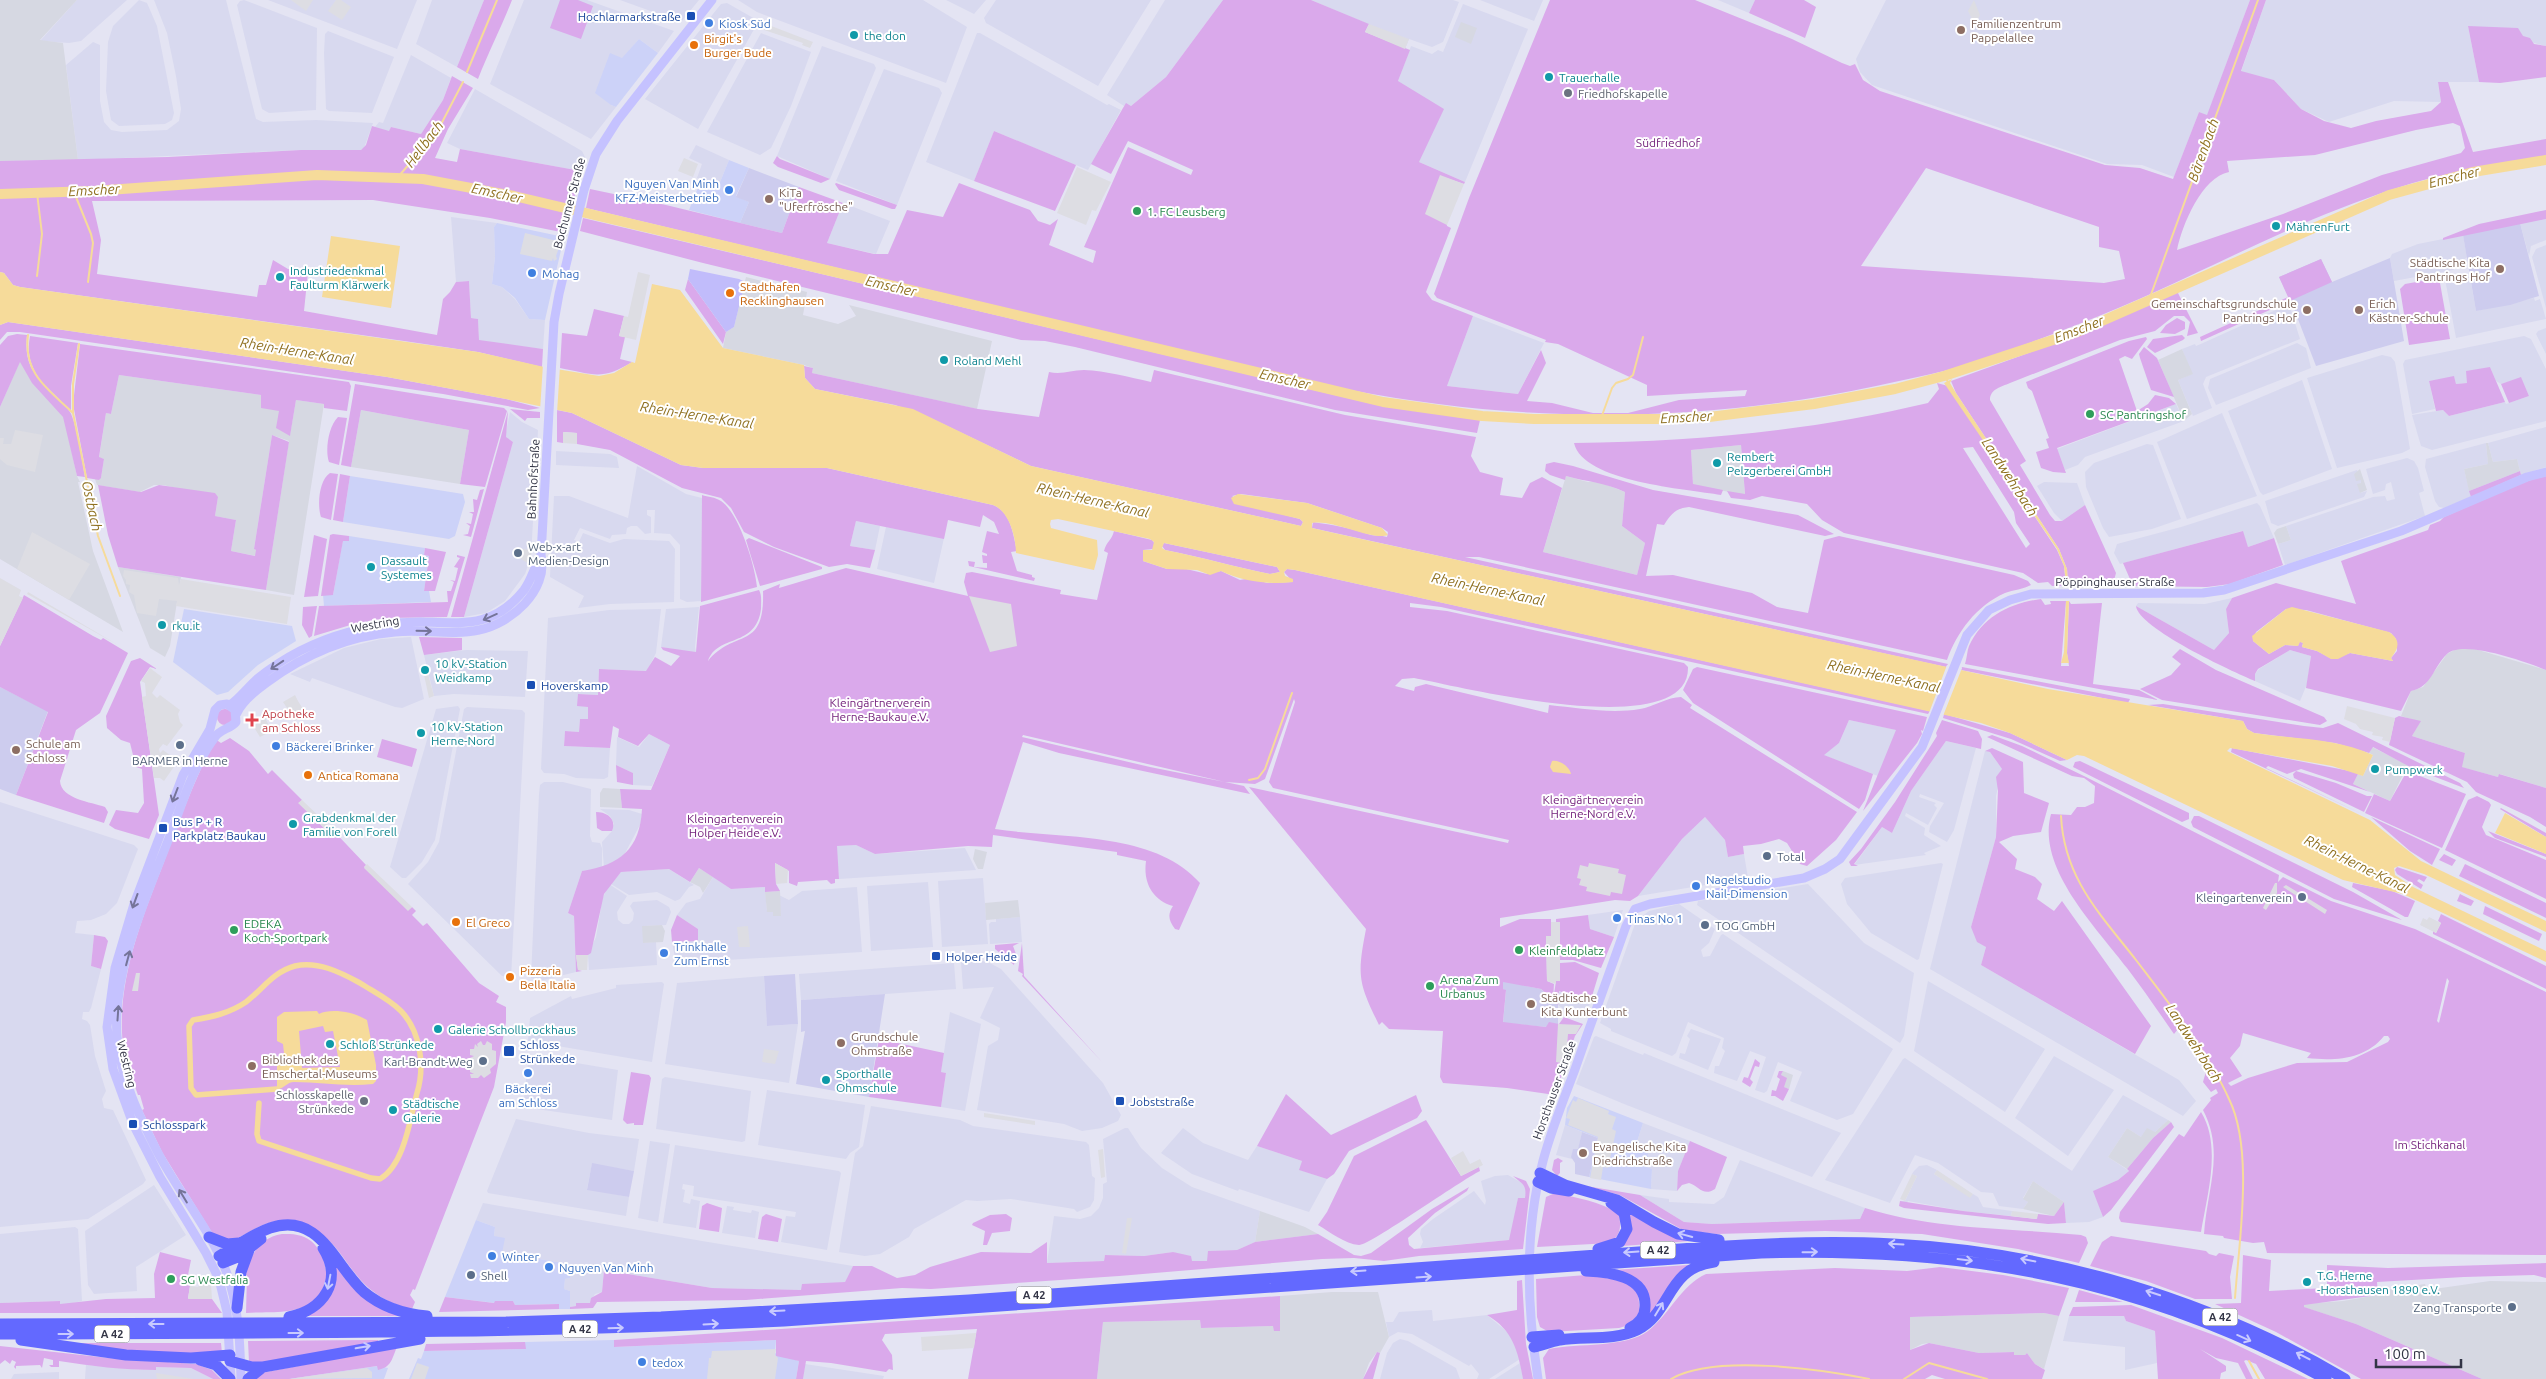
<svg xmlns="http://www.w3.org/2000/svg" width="2546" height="1379" font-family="Ubuntu,sans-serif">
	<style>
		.residential { fill: #d8d9ef }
		.commercial { fill: #ccd2f8 }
		.industrial { fill: #d6d8e2 }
		.education { fill: #cdccee }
		.green { fill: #daa9eb; fill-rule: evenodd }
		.sand { fill: #c1bcfb }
		.parking { fill: #dddde3 }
		.water { fill: #f6db9a; fill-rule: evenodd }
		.pier { fill: #e4e4f3 }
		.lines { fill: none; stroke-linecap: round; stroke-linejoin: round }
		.stream { stroke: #f6db9a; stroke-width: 2 }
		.canal { stroke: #f6db9a; stroke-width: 5.5 }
		.river { stroke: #f6db9a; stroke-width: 10 }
		.secondary { stroke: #c5c2ff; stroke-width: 9 }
		.highway { stroke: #6369ff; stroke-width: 11 }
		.oneway { stroke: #757499 }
		.oneway2 { stroke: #c8caff }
		.transit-dot { fill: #1a4fb4; stroke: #fff; stroke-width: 2 }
		.shop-dot { fill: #3f7fe0; stroke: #fff; stroke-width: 2 }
		.education-dot { fill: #8d6e63; stroke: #fff; stroke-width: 2 }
		.culture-dot { fill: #0f9aa8; stroke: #fff; stroke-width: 2 }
		.food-dot { fill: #e8710a; stroke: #fff; stroke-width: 2 }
		.worship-dot { fill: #6b7280; stroke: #fff; stroke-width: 2 }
		.leisure-dot { fill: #2e9e5b; stroke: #fff; stroke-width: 2 }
		.service-dot { fill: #5c6f8a; stroke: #fff; stroke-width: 2 }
		.health-dot { fill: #e0444e; stroke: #fff; stroke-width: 2 }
		.labels { text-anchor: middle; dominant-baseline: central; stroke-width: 4; stroke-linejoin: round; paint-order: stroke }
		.shield { fill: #fff; stroke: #70727e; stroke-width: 1 }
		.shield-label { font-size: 11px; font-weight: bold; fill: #333546 }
		.transit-label { font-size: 12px; fill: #164399; stroke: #fff; text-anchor: start }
		.shop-label { font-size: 12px; fill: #366cbe; stroke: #fff; text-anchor: start }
		.education-label { font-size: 12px; fill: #785e54; stroke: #fff; text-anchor: start }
		.culture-label { font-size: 12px; fill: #0d838f; stroke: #fff; text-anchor: start }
		.food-label { font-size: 12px; fill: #c56008; stroke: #fff; text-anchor: start }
		.worship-label { font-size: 12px; fill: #5b616d; stroke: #fff; text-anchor: start }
		.park-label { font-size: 12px; fill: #74227c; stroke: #fff }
		.street-label { font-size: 12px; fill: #333546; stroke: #fff }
		.leisure-label { font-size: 12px; fill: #27864d; stroke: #fff; text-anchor: start }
		.service-label { font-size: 12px; fill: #4e5e75; stroke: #fff; text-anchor: start }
		.health-label { font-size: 12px; fill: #be3a42; stroke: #fff; text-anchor: start }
		.water-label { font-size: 14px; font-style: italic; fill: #8f7020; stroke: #fff }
	</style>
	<rect width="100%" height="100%" fill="#e4e4f3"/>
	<path class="residential" d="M 77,0 L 127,0 L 81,41 L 69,43 L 40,41 Z
		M 139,0 L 147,3 L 157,26 L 174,113 L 172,120 L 165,124 L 119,126 L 111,120 L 106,91 L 108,42 L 113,26 Z
		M 154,0 L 226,0 L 256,119 L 263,122 L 316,120 L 373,123 L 364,148 L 361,150 L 301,150 L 78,160 L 66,65 L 93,42 L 100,45 L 100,101 L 104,122 L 111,130 L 122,132 L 167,130 L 179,121 L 181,109 L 176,76 L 167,33 Z
		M 244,0 L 317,28 L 316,110 L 269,113 L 262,109 L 237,5 L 240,1 Z
		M 268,0 L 417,0 L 397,49 Z
		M 432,0 L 484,0 L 457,67 L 416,44 Z
		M 524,0 L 587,0 L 674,31 L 658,53 L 639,39 L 622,59 L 610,54 L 611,105 L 616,107 L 591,139 L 490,84 Z
		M 620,0 L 699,0 L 681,22 Z
		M 738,0 L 923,0 L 967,27 L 946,83 L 757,12 Z
		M 946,0 L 986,0 L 974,14 Z
		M 996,0 L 1151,0 L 1098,86 L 986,23 L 984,18 Z
		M 1165,0 L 1223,0 L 1166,77 L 1131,106 L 1127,104 L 1124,106 L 1107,95 Z
		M 1311,0 L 1453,0 L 1459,2 L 1443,42 L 1432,47 L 1409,39 L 1405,49 L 1368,24 Z
		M 1480,0 L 1543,0 L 1534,21 Z
		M 1718,0 L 1755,0 L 1749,13 Z
		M 1886,0 L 2250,0 L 2207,116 L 2199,112 L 2174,177 L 2142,165 L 2107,164 L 1872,85 L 1860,72 L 1856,59 Z
		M 2266,0 L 2546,0 L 2546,46 L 2468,26 L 2479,82 L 2438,82 L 2441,102 L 2394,101 L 2329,122 L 2301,109 L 2274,80 L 2241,72 Z
		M 727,3 L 755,19 L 757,24 L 698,129 L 645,99 L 721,4 Z
		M 1463,4 L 1528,29 L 1465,182 L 1419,162 L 1398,81 L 1411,46 L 1432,54 L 1438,50 L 1443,52 Z
		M 328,31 L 394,57 L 372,113 L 329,111 L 326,109 L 324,53 L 325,34 Z
		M 761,33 L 811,52 L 791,106 L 771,148 L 760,155 L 707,132 Z
		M 977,33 L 980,33 L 1107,105 L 1109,104 L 1121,110 L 1088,170 L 994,131 L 974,181 L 926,162 Z
		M 822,46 L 874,64 L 876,68 L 830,179 L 777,156 Z
		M 411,55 L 451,78 L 443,100 L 421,134 L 391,127 L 389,132 L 375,127 L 379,122 L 383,123 Z
		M 884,69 L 939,88 L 942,93 L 897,205 L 836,181 Z
		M 475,89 L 582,151 L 585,157 L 581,171 L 460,149 L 447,143 Z
		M 696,145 L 729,160 L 718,187 L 697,178 L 702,164 L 689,158 Z
		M 843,203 L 890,221 L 876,254 L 827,243 Z
		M 451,217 L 497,223 L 494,227 L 495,257 L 492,284 L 502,287 L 515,299 L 529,319 L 545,320 L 543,349 L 479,341 L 478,319 L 471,318 L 469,281 L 456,282 Z
		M 2546,219 L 2546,240 L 2531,246 L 2529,256 L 2520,223 Z
		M 2463,235 L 2467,257 L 2453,270 L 2394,281 L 2390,258 L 2392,254 L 2418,244 Z
		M 2546,245 L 2546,308 L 2532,257 L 2536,249 Z
		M 2454,273 L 2455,279 L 2470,277 L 2476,311 L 2534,298 L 2535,301 L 2540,299 L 2546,319 L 2456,338 L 2445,279 L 2446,275 Z
		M 2289,304 L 2300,339 L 2206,377 L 2203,384 L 2212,408 L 2193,416 L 2178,380 L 2192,374 L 2182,349 L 2195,344 L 2196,346 L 2203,343 Z
		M 1473,316 L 1544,343 L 1518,394 L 1447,386 Z
		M 2546,328 L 2546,354 L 2536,334 L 2538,331 Z
		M 2524,336 L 2531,339 L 2546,369 L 2546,421 L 2432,450 L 2421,446 L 2412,415 L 2443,410 L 2449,416 L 2505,402 L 2506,404 L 2529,396 L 2521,378 L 2501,384 L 2496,381 L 2490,367 L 2468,383 L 2456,384 L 2454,377 L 2429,381 L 2435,409 L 2412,414 L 2403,364 L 2405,360 Z
		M 2297,343 L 2306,348 L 2311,368 L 2216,405 L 2208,388 L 2210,379 Z
		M 2382,355 L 2391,357 L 2395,362 L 2410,449 L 2402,453 L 2337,468 L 2307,378 Z
		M 2302,380 L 2332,469 L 2263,495 L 2260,492 L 2228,411 Z
		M 2176,404 L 2184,421 L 2085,457 L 2078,465 L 2065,470 L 2057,449 Z
		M 510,412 L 522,422 L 538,430 L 531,557 L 525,574 L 505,601 L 486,613 L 464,617 L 513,442 L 505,437 Z
		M 2222,413 L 2257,496 L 2187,519 L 2157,442 Z
		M 2546,427 L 2546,467 L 2521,475 L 2517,459 L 2493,462 L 2488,443 Z
		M 2486,443 L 2488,464 L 2464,469 L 2471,497 L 2444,508 L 2439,507 L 2435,501 L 2425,467 L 2426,459 Z
		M 2147,444 L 2153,445 L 2181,519 L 2152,529 L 2109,537 L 2103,528 L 2086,487 L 2085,472 L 2094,463 Z
		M 556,451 L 610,454 L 617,457 L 619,468 L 556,465 Z
		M 2407,458 L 2414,461 L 2418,468 L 2424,491 L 2419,493 L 2425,516 L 2285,565 L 2278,544 L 2291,540 L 2286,526 L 2373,497 L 2385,496 L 2387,501 L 2395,499 L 2391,482 L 2386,484 L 2385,490 L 2373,494 L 2366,469 Z
		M 637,466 L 686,494 L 702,498 L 701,601 L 687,602 L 680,599 L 680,545 L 670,534 L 654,533 L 655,510 L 647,510 L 647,515 L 651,517 L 651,533 L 645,534 L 637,526 L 631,526 L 627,528 L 626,534 L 612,535 L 610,539 L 580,528 L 574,540 L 579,542 L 583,533 L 610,543 L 624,539 L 669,541 L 675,549 L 674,602 L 610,604 L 578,608 L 584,596 L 550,577 L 554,496 L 569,496 L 628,518 Z
		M 2357,470 L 2358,473 L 2354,474 L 2361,480 L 2360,493 L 2367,491 L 2364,497 L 2278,526 L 2271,523 L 2265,501 Z
		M 2044,482 L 2077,483 L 2085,505 L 2062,521 L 2054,513 L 2037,486 Z
		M 2257,503 L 2260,506 L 2274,538 L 2248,547 L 2242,531 L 2120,564 L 2114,553 L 2117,544 L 2181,527 Z
		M 856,521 L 880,526 L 875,550 L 850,546 Z
		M 886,527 L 944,538 L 934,583 L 877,569 Z
		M 2232,598 L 2226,609 L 2229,633 L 2214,650 L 2136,606 L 2138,603 L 2205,604 Z
		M 699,607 L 695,647 L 696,653 L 661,647 L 666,609 Z
		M 661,609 L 656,653 L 647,671 L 599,669 L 598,695 L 579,694 L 588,707 L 588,720 L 580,719 L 579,732 L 565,731 L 564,746 L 610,748 L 608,777 L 604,779 L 576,778 L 564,774 L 544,773 L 541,769 L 548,618 L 609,610 Z
		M 411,637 L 424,699 L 402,708 L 395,707 L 312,678 L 310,682 L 290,674 L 344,648 L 381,639 Z
		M 466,650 L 528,651 L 525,697 L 454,694 L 434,696 L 424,655 Z
		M 2290,650 L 2311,656 L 2307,684 L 2300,701 L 2255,681 L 2255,674 L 2259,669 Z
		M 458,706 L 460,709 L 435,840 L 422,862 L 406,878 L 402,878 L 390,867 L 436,709 Z
		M 467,707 L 522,710 L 525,713 L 511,978 L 502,976 L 408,884 L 428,862 L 439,842 L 464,709 Z
		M 1849,720 L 1897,730 L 1878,776 L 1823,755 L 1839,743 Z
		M 649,734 L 670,745 L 652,786 L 633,785 L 633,773 L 616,765 L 617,737 L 639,747 Z
		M 1946,741 L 1976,748 L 1954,830 L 1947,842 L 1929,832 L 1930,826 L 1944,803 L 1920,794 L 1919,797 L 1936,803 L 1934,805 L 1937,808 L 1928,825 L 1906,813 L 1905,816 L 1925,828 L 1924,835 L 1941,846 L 1924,853 L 1926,855 L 1854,865 L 1882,827 L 1892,833 L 1911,791 Z
		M 1985,751 L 1990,752 L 2002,769 L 1996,796 L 1996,837 L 1971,927 L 1986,947 L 1981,965 L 2179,1080 L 2196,1101 L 2183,1116 L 1930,969 Z
		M 544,782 L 563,782 L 591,789 L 590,836 L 592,842 L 600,843 L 602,848 L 602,868 L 582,871 L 568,913 L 574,916 L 576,972 L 543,980 L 531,978 L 539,794 L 540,785 Z
		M 0,802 L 134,845 L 138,849 L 117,903 L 106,914 L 91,920 L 77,921 L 75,933 L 94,935 L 91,966 L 101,969 L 91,1008 L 89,1012 L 83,1012 L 82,1019 L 87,1021 L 90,1025 L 95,1056 L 106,1091 L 102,1099 L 104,1108 L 113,1110 L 146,1180 L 143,1184 L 88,1219 L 0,1227 Z
		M 600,809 L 629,810 L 642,814 L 641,823 L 623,857 L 604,868 L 602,842 L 612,831 L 614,824 L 610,816 Z
		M 1705,817 L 1725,840 L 1728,857 L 1744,854 L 1748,878 L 1638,896 L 1682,839 Z
		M 856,845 L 875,854 L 965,848 L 976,870 L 839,879 L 836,846 Z
		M 1941,863 L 1943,864 L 1919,959 L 1917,960 L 1871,933 L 1847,904 L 1841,884 L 1845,878 Z
		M 669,869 L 694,885 L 689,887 L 680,899 L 675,901 L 657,892 L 629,895 L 611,884 L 621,872 Z
		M 713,877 L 731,889 L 765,887 L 767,912 L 773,912 L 774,916 L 781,916 L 779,895 L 789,900 L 802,891 L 857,887 L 862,952 L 676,963 L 672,942 L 698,940 L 698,929 L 677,915 L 686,903 L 700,899 Z
		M 983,878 L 988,944 L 942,947 L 938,881 Z
		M 928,882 L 933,947 L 871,951 L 867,886 Z
		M 609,884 L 627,896 L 617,912 L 618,920 L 623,924 L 629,924 L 633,920 L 634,913 L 630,906 L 633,902 L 657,900 L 669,907 L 671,912 L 666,925 L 643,926 L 643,943 L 656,942 L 657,965 L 589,970 L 588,955 L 596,937 L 601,908 L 599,906 Z
		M 1808,884 L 1864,943 L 1914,973 L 1904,1036 L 1900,1043 L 1697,905 L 1698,901 Z
		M 1679,904 L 1715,929 L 1709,943 L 1701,950 L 1703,957 L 1710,956 L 1721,935 L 1723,934 L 1893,1049 L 1853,1114 L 1837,1120 L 1790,1101 L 1802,1072 L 1778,1062 L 1767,1091 L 1764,1093 L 1755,1090 L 1766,1057 L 1750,1051 L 1737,1081 L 1714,1073 L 1715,1066 L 1719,1066 L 1725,1051 L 1722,1048 L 1724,1038 L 1688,1022 L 1676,1053 L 1672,1056 L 1611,1031 L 1611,1029 L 1600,1023 L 1636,921 L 1649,911 Z
		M 1623,910 L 1614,937 L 1590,929 L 1588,915 Z
		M 1020,917 L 1022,942 L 990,944 L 989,924 L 991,922 L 996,922 L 996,919 Z
		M 986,961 L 1001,969 L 1103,1083 L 1121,1115 L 1118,1121 L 1102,1128 L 1082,1131 L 1064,1124 L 977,1110 L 988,1046 L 998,1040 L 1000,1028 L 980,1018 L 994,987 L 963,989 L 961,962 Z
		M 954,963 L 956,989 L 801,1000 L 799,974 Z
		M 764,976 L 767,1026 L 798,1024 L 789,1083 L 665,1064 L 677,983 Z
		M 1928,981 L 2045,1049 L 2005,1112 L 1914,1051 Z
		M 662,982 L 664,984 L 652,1062 L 528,1041 L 530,1018 L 571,996 L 572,999 L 616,988 L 616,985 Z
		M 1558,991 L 1590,1003 L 1585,1018 L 1565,1010 L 1558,1005 Z
		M 950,1012 L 981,1024 L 965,1111 L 941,1107 L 946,1073 L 941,1072 Z
		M 1691,1029 L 1721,1039 L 1708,1070 L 1679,1058 L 1680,1053 L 1685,1054 L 1690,1039 L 1687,1036 Z
		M 1596,1036 L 1643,1055 L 1644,1053 L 1841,1133 L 1812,1177 L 1624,1104 L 1576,1084 L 1594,1037 Z
		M 529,1055 L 618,1070 L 612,1120 L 523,1107 Z
		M 2054,1056 L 2114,1090 L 2068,1156 L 2015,1118 Z
		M 1905,1058 L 2072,1171 L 2123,1095 L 2168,1120 L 2155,1132 L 2141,1137 L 2127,1128 L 2108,1157 L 2129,1171 L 2118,1180 L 2094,1191 L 2103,1217 L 2089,1222 L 2066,1223 L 2064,1202 L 2033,1181 L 2023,1198 L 2028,1202 L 2023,1209 L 1999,1206 L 1993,1193 L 1981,1192 L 1938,1163 L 1915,1155 L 1890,1203 L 1825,1180 L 1903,1059 Z
		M 665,1077 L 751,1091 L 745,1141 L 742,1142 L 656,1129 L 662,1079 Z
		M 767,1090 L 865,1105 L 859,1147 L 850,1153 L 846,1159 L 758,1145 Z
		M 871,1106 L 960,1120 L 973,1126 L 1086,1142 L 1089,1145 L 1092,1176 L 1095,1178 L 1094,1200 L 1090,1207 L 1077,1212 L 1074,1209 L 1011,1199 L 977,1201 L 966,1200 L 914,1229 L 909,1237 L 880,1254 L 865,1256 L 839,1252 L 855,1153 L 863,1146 Z
		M 516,1119 L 589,1133 L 639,1139 L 634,1171 L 592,1164 L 587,1189 L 629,1197 L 626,1216 L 488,1193 L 487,1191 Z
		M 1643,1123 L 1690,1141 L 1678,1171 L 1677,1191 L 1651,1189 L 1652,1169 L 1647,1167 L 1635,1148 Z
		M 1565,1125 L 1582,1132 L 1578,1150 L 1573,1149 L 1572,1159 L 1556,1155 Z
		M 1125,1128 L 1128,1128 L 1141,1148 L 1162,1168 L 1192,1187 L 1260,1211 L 1255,1242 L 1237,1250 L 1208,1251 L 1208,1261 L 1191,1261 L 1173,1252 L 1144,1256 L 1105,1255 L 1104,1261 L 1047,1263 L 1054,1216 L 1080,1219 L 1091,1216 L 1099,1208 L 1103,1198 L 1103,1184 L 1107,1182 L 1103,1139 Z
		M 1183,1128 L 1203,1143 L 1248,1160 L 1257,1146 L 1302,1161 L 1300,1170 L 1327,1179 L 1309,1212 L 1239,1189 L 1238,1191 L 1192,1174 L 1161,1153 Z
		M 650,1141 L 670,1144 L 658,1222 L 638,1218 Z
		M 675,1145 L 839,1171 L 841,1173 L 827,1250 L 781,1242 L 786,1216 L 795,1217 L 796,1212 L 693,1196 L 694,1186 L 683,1184 L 682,1189 L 685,1190 L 683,1202 L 690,1204 L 691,1199 L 700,1201 L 696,1228 L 663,1223 Z
		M 1740,1160 L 1865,1208 L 1860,1219 L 1712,1224 L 1684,1222 L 1640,1195 L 1669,1199 L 1669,1202 L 1714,1204 L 1724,1197 Z
		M 1927,1165 L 1937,1170 L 1934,1174 L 1970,1197 L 1973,1194 L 1978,1197 L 1983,1207 L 2012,1211 L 2011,1216 L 1963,1211 L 1908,1201 L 1906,1204 L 1900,1201 L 1905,1201 L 1917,1176 L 1912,1174 L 1914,1171 L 1919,1166 Z
		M 1508,1175 L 1524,1184 L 1527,1191 L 1525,1198 L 1518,1198 L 1510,1240 L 1420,1248 L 1423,1242 L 1420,1234 L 1421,1229 L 1433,1219 L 1474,1191 L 1485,1205 L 1486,1201 L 1481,1181 L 1495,1176 Z
		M 154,1185 L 186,1235 L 136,1267 L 137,1291 L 94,1294 L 88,1285 L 85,1231 Z
		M 483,1203 L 702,1241 L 853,1266 L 845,1282 L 801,1290 L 712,1288 L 604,1270 L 602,1292 L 595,1294 L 590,1303 L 577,1303 L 576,1306 L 570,1307 L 570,1291 L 564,1289 L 565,1279 L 570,1278 L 570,1264 L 502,1253 L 494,1236 L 495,1227 L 476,1220 Z
		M 727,1206 L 734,1207 L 733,1210 L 751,1213 L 752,1210 L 759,1212 L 755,1238 L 722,1233 Z
		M 75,1227 L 78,1229 L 82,1301 L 68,1304 L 60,1304 L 60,1301 L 0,1303 L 0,1234 Z
		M 1432,1310 L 1433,1321 L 1487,1315 L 1511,1335 L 1520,1359 L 1489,1379 L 1477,1379 L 1479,1374 L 1471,1364 L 1469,1366 L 1412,1334 L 1398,1332 L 1389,1337 L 1386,1322 L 1393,1322 L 1399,1312 Z
		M 2069,1316 L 2124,1316 L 2126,1321 L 2155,1331 L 2157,1363 L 2125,1370 L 2125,1347 L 2063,1341 Z
		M 1400,1339 L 1408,1341 L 1456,1368 L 1460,1379 L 1380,1379 L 1387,1353 L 1393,1343 Z
		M 1520,1363 L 1523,1379 L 1495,1379 Z
		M 805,1364 L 884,1376 L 883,1379 L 803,1379 Z
		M 86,1365 L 143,1370 L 156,1370 L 156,1367 L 191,1368 L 213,1379 L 85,1379 Z
		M 59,1372 L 59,1379 L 11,1379 L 14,1374 Z"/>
	<path class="commercial" d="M 639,39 L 658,53 L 616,107 L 611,105 L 595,93 L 610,53 L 622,58 Z
		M 729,160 L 749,168 L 736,196 L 749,202 L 740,223 L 689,210 L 701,180 L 718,187 Z
		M 497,223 L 564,237 L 545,320 L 529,319 L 515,298 L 502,287 L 492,284 L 495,257 L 494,227 Z
		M 350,476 L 463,494 L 465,502 L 455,536 L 449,539 L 343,522 Z
		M 349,536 L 425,548 L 424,555 L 429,556 L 424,591 L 429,591 L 431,602 L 324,606 L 323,595 L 333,595 L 343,540 L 349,541 Z
		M 184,609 L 292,626 L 296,641 L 258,665 L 228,692 L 217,695 L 173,662 Z
		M 1574,1096 L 1643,1123 L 1635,1148 L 1648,1151 L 1647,1167 L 1652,1169 L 1651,1189 L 1589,1177 L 1598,1138 L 1565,1125 L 1567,1108 Z
		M 476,1220 L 495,1227 L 494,1236 L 505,1238 L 502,1253 L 570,1264 L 570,1278 L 565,1279 L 564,1289 L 570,1291 L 570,1309 L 559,1309 L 558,1304 L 515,1305 L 513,1301 L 495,1301 L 495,1303 L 445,1297 Z
		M 614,1340 L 615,1347 L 776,1340 L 775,1353 L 799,1361 L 796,1379 L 409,1379 L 418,1358 L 421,1359 L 424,1351 L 525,1349 L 525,1342 Z
		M 378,1366 L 388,1368 L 384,1379 L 289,1379 Z"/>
	<path class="industrial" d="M 0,0 L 77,0 L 40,40 L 63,43 L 78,160 L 0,161 Z
		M 1461,22 L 1477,28 L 1471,44 L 1455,37 Z
		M 746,277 L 807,292 L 803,315 L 838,324 L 856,316 L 849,305 L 992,341 L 977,409 L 812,373 L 813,368 L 804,365 L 723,348 L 726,332 L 734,327 Z
		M 2182,349 L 2193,374 L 2178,380 L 2192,414 L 2184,421 L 2158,360 Z
		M 20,361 L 64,417 L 77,476 L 80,482 L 78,482 L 93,551 L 123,632 L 0,559 L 0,407 Z
		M 119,375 L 261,395 L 279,411 L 290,435 L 296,400 L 324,404 L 294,595 L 266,590 L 289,441 L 272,435 L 254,549 L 256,550 L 256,556 L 231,551 L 236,520 L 215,516 L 218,497 L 163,485 L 154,485 L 140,492 L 97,485 L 95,479 L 101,478 L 104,459 L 99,458 L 106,413 L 111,414 Z
		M 361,410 L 469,430 L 460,484 L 351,467 Z
		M 2486,443 L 2488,443 L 2493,462 L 2517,459 L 2520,471 L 2469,491 L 2464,469 L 2488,464 Z
		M 1741,445 L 1745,495 L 1693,485 L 1691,450 Z
		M 2360,469 L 2367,490 L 2360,493 L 2357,484 L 2361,483 L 2361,480 L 2356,481 L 2354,474 Z
		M 1566,476 L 1588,482 L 1597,481 L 1625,492 L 1622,526 L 1645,543 L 1637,575 L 1543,552 Z
		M 2286,526 L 2291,540 L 2278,544 L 2274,533 L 2277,529 Z
		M 118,567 L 181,577 L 170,646 L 165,657 L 150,648 Z
		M 2458,648 L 2475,649 L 2546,670 L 2546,788 L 2500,774 L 2498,777 L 2461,767 L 2465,753 L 2412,736 L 2420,722 L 2401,716 L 2411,691 L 2423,687 L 2447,654 Z
		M 2372,747 L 2408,765 L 2390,801 L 2353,784 L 2358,774 L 2363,776 L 2373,755 L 2369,753 Z
		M 603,788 L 620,789 L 622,808 L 600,807 L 600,793 Z
		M 975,849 L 987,852 L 983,869 L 978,869 L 973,859 Z
		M 699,868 L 713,877 L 703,893 L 700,887 L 690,882 Z
		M 780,891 L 781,916 L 773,916 L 773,912 L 767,912 L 765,892 Z
		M 1018,900 L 1020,917 L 986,920 L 985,903 Z
		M 662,925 L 665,931 L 663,942 L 643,943 L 642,926 Z
		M 1783,1071 L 1793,1075 L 1789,1089 L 1784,1087 L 1781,1075 Z
		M 2168,1120 L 2171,1122 L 2153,1138 L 2127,1169 L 2108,1157 L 2127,1128 L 2141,1137 L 2147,1128 L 2155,1132 Z
		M 2033,1181 L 2064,1202 L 2054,1216 L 2023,1209 L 2028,1202 L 2023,1199 Z
		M 1260,1211 L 1305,1227 L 1318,1234 L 1255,1242 Z
		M 2490,1281 L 2546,1282 L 2546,1379 L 2482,1379 L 2356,1324 L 2303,1307 L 2304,1304 L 2343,1301 L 2378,1295 L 2378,1291 L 2425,1284 L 2427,1290 Z
		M 1332,1292 L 1378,1292 L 1389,1337 L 1380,1353 L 1377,1352 L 1369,1363 L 1363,1379 L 1097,1379 L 1103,1322 L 1200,1320 L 1201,1328 L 1274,1326 L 1280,1331 L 1280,1296 Z
		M 2044,1313 L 2059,1316 L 2044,1369 L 2035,1364 L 2027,1353 L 2025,1355 L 2014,1355 L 2013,1352 L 1979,1353 L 1929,1343 L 1922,1344 L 1910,1350 L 1910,1317 Z"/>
	<path class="education" d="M 749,168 L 799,187 L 782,233 L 740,223 L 749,202 L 736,197 Z
		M 2520,223 L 2539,296 L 2510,305 L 2476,311 L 2463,235 Z
		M 2390,258 L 2404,341 L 2316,366 L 2291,301 L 2279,277 L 2321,259 L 2332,282 Z
		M 0,687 L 48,711 L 16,795 L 0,789 Z
		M 795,974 L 798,1024 L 767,1026 L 764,976 Z
		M 1503,981 L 1541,989 L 1558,1005 L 1558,1025 L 1547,1027 L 1503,1023 L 1506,991 L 1503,989 Z
		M 885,994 L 869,1097 L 796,1084 L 805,1031 L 801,1032 L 801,1000 Z
		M 1582,1132 L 1598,1138 L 1589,1177 L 1575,1174 L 1575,1163 L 1571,1157 L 1573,1149 L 1578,1149 Z
		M 592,1163 L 634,1171 L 629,1197 L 587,1190 Z"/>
	<path class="green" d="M 484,0 L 512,0 C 501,28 489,51 478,79 L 457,67 Z
		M 560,0 L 578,0 L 593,6 L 581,39 L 550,28 Z
		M 1223,0 L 1311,0 L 1369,24 L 1365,32 L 1410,50 L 1398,81 L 1444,109 L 1419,162 L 1465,182 L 1464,184 L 1440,176 L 1447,226 L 1451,228 L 1426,292 L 1432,300 L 1473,316 L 1447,386 L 1518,394 L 1541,350 L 1546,363 L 1527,401 L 1552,403 L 1593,413 L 1628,413 L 1679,400 L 1745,396 L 1747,390 L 1647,396 L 1647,385 L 1558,344 L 1545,342 L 1546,340 L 1437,298 L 1434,294 L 1469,198 L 1550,0 L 1695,0 L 1792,39 L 1842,63 L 1850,66 L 1855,64 L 1863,80 L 1880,91 L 2105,165 L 2140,168 L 2173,179 L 2199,112 L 2207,115 L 2250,0 L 2266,0 L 2241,71 L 2274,80 L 2301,109 L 2324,121 L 2351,128 L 2376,121 L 2431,111 L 2441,102 L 2438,82 L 2448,82 L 2473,152 L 2546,139 L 2546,156 C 2495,164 2443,172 2394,189 C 2285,224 2186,283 2079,324 C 2048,336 2017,348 1985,359 C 1950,371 1913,378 1876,386 C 1700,423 1527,424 1350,390 L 586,208 L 590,189 L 666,205 L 782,233 L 799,187 L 843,203 L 827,243 L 874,254 L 888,254 L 907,210 L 943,217 L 959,183 L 1030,210 L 1038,221 L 1050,225 L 1058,219 L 1049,245 L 1093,263 L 1096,251 L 1084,247 L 1128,147 L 1191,175 L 1193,170 L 1128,141 L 1111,174 L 1091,164 L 1123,108 L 1126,103 L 1131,106 L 1166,77 ZM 2453,123 L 2460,126 L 2465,148 L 2461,153 L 2382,175 L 2283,214 L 2177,250 C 2182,225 2202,177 2229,172 L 2227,161 L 2315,155 L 2416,130 ZM 1926,168 L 2099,227 L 2099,247 L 2119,251 L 2125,279 L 2104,283 L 1861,266 Z
		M 1755,0 L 1804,0 L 1816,7 L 1805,38 L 1749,13 Z
		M 2468,26 L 2518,28 L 2523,36 L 2530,38 L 2534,44 L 2546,46 L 2546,77 L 2500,83 L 2479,82 Z
		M 452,76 L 473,88 L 448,129 L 435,158 L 457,162 L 460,149 L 581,171 L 566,233 L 490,218 L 373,200 L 92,201 L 101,240 L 97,274 L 257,297 L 259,285 L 266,285 L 273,260 L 288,269 L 308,272 L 304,311 L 437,335 L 443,299 L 450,292 L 456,282 L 469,281 L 471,318 L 478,319 L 479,340 L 543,349 L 542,367 L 478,352 L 404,341 L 20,287 L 13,285 L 4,273 L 0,272 L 0,161 L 168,157 L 301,150 L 361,150 L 366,145 L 372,126 L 389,131 L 391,127 L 421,134 L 443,100 Z
		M 994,131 L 1076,165 L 1055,211 L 974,181 Z
		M 777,156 L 780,159 L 830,179 L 821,183 L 778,167 L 773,163 Z
		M 835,184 L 836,183 L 897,205 L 895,209 L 892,209 L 839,190 Z
		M 2546,210 L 2546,219 L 2443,240 L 2443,238 L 2479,224 Z
		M 583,218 L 1382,406 L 1480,420 L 1477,433 L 1335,410 L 1075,347 L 1045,341 L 1021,340 L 703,263 L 580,231 Z
		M 2321,259 L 2332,282 L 2201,341 L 2200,337 L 2288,297 L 2279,277 Z
		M 688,279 L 726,332 L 723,344 L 685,290 Z
		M 2433,279 L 2440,283 L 2450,339 L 2409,345 L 2400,289 L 2405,284 Z
		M 2177,291 L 2198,333 L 2187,336 L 2190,322 L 2184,316 L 2174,316 L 2155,331 L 2120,340 L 2010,383 C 2001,387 1990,389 1990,400 L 2026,461 L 2020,465 L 2050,515 L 2055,521 L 2062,521 L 2085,505 L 2116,573 L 2113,584 L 2068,586 L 2067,569 L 2059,549 L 1956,393 L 1951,381 L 2075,336 Z
		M 594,309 L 624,316 L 619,336 L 625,337 L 620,359 L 632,362 C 602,381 592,374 560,368 L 562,333 L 587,336 Z
		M 2177,318 L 2185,322 L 2185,329 L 2175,334 L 2160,333 L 2166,325 Z
		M 8,322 L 387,377 L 506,399 L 540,408 L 528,410 L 443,394 L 20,332 L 7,332 L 0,340 L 0,325 Z
		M 17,334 L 27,335 C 22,378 49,383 70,412 C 76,421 83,465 85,477 L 77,476 L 63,417 L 32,383 L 20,362 L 0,407 L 0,345 L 8,336 Z
		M 2182,335 L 2185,338 L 2183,340 L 2155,353 L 2147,347 L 2153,339 Z
		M 30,336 L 78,343 L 71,386 L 71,412 C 48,388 23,372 30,336 Z
		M 2146,337 L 2147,339 L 2132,359 L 2125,356 L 2119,359 L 2137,411 L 2148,404 L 2155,395 L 2169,398 L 2176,404 L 2057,448 L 2066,473 L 2053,472 L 2041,468 L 2036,452 L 2049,448 L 2046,439 L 2049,438 L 2032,391 L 2028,388 L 2026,382 L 2129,341 Z
		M 80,344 L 349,382 L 351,386 L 347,411 L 324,408 L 324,404 L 296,400 L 290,436 L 276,428 L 279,411 L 261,408 L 261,395 L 119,375 L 111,414 L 106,413 L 99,457 L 104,459 L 101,478 L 99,480 L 87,478 L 73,404 Z
		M 2144,347 L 2157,358 L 2174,397 L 2151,390 L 2140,358 L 2139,354 Z
		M 804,366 L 813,368 L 812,373 L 978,409 L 1039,417 L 1049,372 C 1062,375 1071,370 1084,370 C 1106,371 1129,377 1151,382 L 1154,370 L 1345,415 L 1476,437 L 1471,456 L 1480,472 L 1503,478 L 1500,495 L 1522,498 L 1530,483 L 1542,477 L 1562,488 L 1543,552 L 1637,575 L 1645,543 L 1622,526 L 1625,492 C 1604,482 1587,482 1566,476 L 1565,480 L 1550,475 L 1545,471 L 1546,464 L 1554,462 L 1573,466 L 1653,490 L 1798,515 L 1834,534 L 1825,536 L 1689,507 C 1676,508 1671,514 1664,525 L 1657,524 L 1646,576 L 1673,575 L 1752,593 L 1777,607 L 1808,613 L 1824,540 L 1839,536 L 2014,575 L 2028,581 L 2031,585 C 2024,589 2013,590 2005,593 C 1976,606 1957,632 1947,660 L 1479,557 L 1465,557 L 1948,664 L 1946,667 L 1312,528 L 1313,522 C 1333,525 1351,528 1371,535 C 1376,536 1381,535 1387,537 L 1388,532 L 1382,528 L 1307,503 L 1241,494 L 1232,496 L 1249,506 L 1300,519 L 1303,522 L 1301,526 L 1031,466 L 924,415 L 895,405 L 815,389 L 805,378 Z
		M 2490,367 L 2505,402 L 2449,416 L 2443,410 L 2436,411 L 2429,381 L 2454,376 L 2456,384 L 2467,383 L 2466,371 Z
		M 2521,377 L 2529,396 L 2509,403 L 2501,384 Z
		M 1937,383 L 1948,386 L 2057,550 L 2064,566 L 2066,586 L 2052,586 L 2048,582 L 2038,583 L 2023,573 L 1844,533 L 1822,520 L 1807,504 L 1762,496 L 1750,500 L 1731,498 L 1727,491 L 1745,494 L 1741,445 L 1691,450 L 1693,484 L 1723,490 L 1721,495 C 1687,489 1583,482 1574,443 C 1698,442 1808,431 1928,403 L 1939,389 ZM 1973,447 L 2014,512 L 2016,523 L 2030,544 L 2026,548 L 1963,448 Z
		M 355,384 L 504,408 L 507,411 L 485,487 L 460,484 L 469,430 L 361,410 L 351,467 L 341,465 Z
		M 510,409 L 540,412 L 540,418 L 527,418 L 525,421 Z
		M 557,410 L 572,413 L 681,465 L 703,468 L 827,468 L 993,505 C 1011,512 1013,534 1017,551 L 1011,552 L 1017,571 L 1032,575 L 1032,577 L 1035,578 L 1034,581 L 969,566 L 968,561 L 975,562 L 974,567 L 987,568 L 987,563 L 983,563 L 982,555 L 987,556 L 987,554 L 982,552 L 987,531 L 999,534 L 994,522 L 983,515 L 980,527 L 948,520 L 944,539 L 856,521 L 850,546 L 875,550 L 870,568 L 847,564 L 829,567 L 774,547 L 744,532 L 731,508 L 721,498 L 682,488 L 610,450 L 577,444 L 577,433 L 564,432 L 563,443 L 557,442 Z
		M 508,411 L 506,437 L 513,442 L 464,617 L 451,617 Z
		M 338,417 L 347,418 L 339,465 L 329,462 C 325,451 328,427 338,417 Z
		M 272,435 L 289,442 L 266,590 L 118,567 L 108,535 L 98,485 L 141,492 L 159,485 L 215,493 L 218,497 L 215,516 L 236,520 L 231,551 L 255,556 L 256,550 L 254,549 Z
		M 2520,471 L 2521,475 L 2471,497 L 2469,491 Z
		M 330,473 L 338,474 L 331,520 L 321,517 C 317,505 319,480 330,473 Z
		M 340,474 L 350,476 L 343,522 L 333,520 Z
		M 2546,475 L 2546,670 C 2526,662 2463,639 2447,654 C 2433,667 2432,687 2411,691 L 2401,711 L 2306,688 L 2311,656 L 2290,650 L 2258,669 L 2255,674 L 2255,681 C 2233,672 2138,628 2136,606 L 2214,650 L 2229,633 L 2226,609 L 2232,598 L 2276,583 L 2356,604 L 2341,561 L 2428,530 L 2430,525 L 2440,521 L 2444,517 L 2522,483 ZM 2286,609 L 2306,610 L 2391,633 L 2396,639 L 2397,651 L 2391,658 L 2393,661 L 2350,653 L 2332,659 L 2317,651 L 2302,647 L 2303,643 L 2299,641 L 2298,646 L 2285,645 L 2269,654 L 2253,641 L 2256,632 Z
		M 484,489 L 471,537 L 463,535 L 468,534 L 470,526 L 466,523 L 471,524 L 473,514 L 469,512 L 474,512 L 473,499 L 477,500 L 480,490 Z
		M 702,495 C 708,497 715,497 721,501 C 739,513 755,565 757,587 L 701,602 Z
		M 1114,531 L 1152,540 L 1155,544 L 1153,549 L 1143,550 L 1143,561 L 1167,569 L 1178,567 L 1207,574 L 1221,571 L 1240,580 L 1251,578 L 1267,583 L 1293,582 L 1284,572 L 1287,569 L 1295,570 L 1930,711 L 1928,714 L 1441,607 L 1410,603 L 1410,607 L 1447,611 L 1684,663 L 1688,667 C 1690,745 1457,686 1414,678 L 1402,679 L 1395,686 L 1414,691 L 1415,687 L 1426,684 L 1548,713 L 1549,705 C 1579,708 1610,714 1640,709 C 1653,707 1668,697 1681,697 L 1692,705 L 1690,708 L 1857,812 L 1836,840 L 1807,866 L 1800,864 L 1787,843 L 1779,839 L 1761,844 L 1743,846 L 1744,854 L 1728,857 L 1725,840 L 1705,817 L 1682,839 L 1638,896 L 1630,901 L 1615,900 L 1500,918 L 1500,927 L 1520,919 L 1551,919 L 1551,936 L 1546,936 L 1547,981 L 1554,984 L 1553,999 L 1541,989 L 1503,982 L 1503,989 L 1506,990 L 1503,1022 L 1546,1027 L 1549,1022 L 1559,1024 L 1564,1017 L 1583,1024 L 1575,1036 L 1555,1095 L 1507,1088 L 1443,1083 L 1440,1077 L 1443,1031 L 1389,1029 L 1382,1022 L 1379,1025 C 1358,982 1357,976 1366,929 L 1249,787 L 1508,843 L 1509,840 L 1273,788 L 1269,782 L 1295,702 L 1294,699 L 1265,779 L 1255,784 L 1225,782 L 1244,786 L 1250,794 L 1059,753 L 1023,742 L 995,829 C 1058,839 1154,830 1200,883 L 1179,930 L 1175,929 C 1169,921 1167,915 1173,906 C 1152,900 1143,882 1146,861 L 1117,855 L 1117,852 L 993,835 L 992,847 L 968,846 L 875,854 L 856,845 L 837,846 L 839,879 L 835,879 L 835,883 L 831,884 L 827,880 L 798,882 L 797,886 L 789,883 L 789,871 L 775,863 L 776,884 L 780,891 L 765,892 L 765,887 L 731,889 L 699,868 L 690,882 L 669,869 L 621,872 L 604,894 L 591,953 L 588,955 L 576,955 L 578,970 L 582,971 L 576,972 L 574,916 L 568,913 L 582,871 C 620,865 640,849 642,809 L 622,808 L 620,789 L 651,790 L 670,745 L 649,734 L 638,746 L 618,737 L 619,729 L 613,726 L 610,748 L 564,746 L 565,731 L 579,732 L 580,719 L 588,719 L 588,707 L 577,706 L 578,694 L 598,695 L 599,669 L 646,671 L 655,657 L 671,666 L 680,656 L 663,650 L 661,647 L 696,652 L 700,606 L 759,590 C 762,595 761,602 761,609 C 756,648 717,634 708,661 C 735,628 765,652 763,591 L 780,584 L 779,588 L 846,568 L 968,596 L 964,582 L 966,573 L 972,572 L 1061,590 L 1060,594 L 1097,600 L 1108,553 L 1104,551 C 1106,542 1112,540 1114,531 ZM 1023,735 L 1225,782 L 1150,767 L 1022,737 Z
		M 2243,531 L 2248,547 L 2274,538 L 2283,565 L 2230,584 L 2207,587 L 2133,586 L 2123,563 Z
		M 333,534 L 349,536 L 349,541 L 343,541 L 333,595 L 321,596 L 330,535 Z
		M 314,535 L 327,539 L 318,596 L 304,597 Z
		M 749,538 L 822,567 L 822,569 L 760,586 L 746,540 Z
		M 1164,543 L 1277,567 L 1280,572 L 1270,574 C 1235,567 1201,557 1165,550 L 1162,546 Z
		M 425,548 L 446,552 L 435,591 L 424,591 L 429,556 L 424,555 Z
		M 457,555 L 465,557 L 447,617 L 387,618 L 357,623 L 314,636 L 319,606 L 448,602 L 447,591 L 451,591 L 454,582 L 450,580 L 455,581 L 458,568 L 454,567 L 460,558 L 457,557 Z
		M 24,595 L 93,636 L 101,640 L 103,638 L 128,653 L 100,713 L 76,730 L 60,781 C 61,799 91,802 105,807 L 108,812 L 104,823 L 16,795 L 48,712 L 0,687 L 0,646 Z
		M 2041,599 L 2045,605 L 2051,604 L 2050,601 L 2066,601 L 2061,666 L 2069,666 L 2067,653 L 2069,601 L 2071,604 L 2102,603 L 2093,684 L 2139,690 L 2158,700 L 1965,664 C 1967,658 1967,651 1969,646 C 1983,616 2011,603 2041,599 Z
		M 317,606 L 312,636 L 309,638 L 302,625 L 303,607 Z
		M 419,637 L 462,638 L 462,650 L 424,655 Z
		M 2180,649 L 2216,670 L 2324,717 L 2327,721 L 2320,725 L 2162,700 L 2140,689 L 2171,675 L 2181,664 L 2172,657 Z
		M 140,658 L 157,669 L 150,667 L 140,682 L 159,815 L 149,839 L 115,829 L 109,825 L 116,810 L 138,813 L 144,803 L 142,769 L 136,767 L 130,743 L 121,740 L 107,728 L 106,716 L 131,661 Z
		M 1697,667 L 1927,717 L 1923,731 L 1921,730 L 1922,734 L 1917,743 L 1863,811 L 1896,730 L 1849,720 L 1839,743 L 1824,755 L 1873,774 L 1865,800 L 1859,809 L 1693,703 L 1683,690 L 1693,669 Z
		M 1962,667 L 2130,699 L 2128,703 L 1961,670 Z
		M 2163,704 L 2304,726 L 2323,728 L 2338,723 L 2460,783 L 2464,788 L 2412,768 L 2373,747 L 2369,753 L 2335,743 L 2254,733 L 2247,729 L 2243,721 L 2148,705 Z
		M217 717a8 8 0 1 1 16 0a8 8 0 1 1-16 0Z
		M 1944,714 L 2010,733 L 2067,760 L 2060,761 L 2011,739 L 1943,718 Z
		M 2399,716 L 2421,721 L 2412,736 L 2465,753 L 2462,767 L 2498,777 L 2499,774 L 2546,788 L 2546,827 L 2530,817 L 2476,792 L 2467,782 L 2389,745 L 2395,718 Z
		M 1942,720 L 1978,731 L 1982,739 L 1981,749 L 1946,741 L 1911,791 L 1892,833 L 1882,827 L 1854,864 L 1858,866 L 1851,866 L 1849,862 L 1861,849 L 1895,802 L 1937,736 L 1936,733 Z
		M 1992,735 L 2022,746 L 2086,777 L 2279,875 L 2278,882 L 2283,877 L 2331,901 L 2415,929 L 2546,992 L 2546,1255 L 2267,1253 L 2264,1242 L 2253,1243 L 2224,1238 L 2223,1236 L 2204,1234 C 2207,1189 2225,1152 2203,1110 L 2211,1100 L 2210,1098 L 2218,1093 L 2216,1089 L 2211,1092 L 2203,1082 L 2207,1068 L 2185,1034 L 2178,1029 L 2174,1034 C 2158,1011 2143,989 2127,968 C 2097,928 2036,868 2051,814 L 2071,815 L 2077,807 L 2085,807 L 2094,803 L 2095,786 L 2084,778 L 2072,776 L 1987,737 ZM 2447,978 L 2449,981 L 2439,1023 L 2437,1021 ZM 2243,1033 L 2311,1053 L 2307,1058 C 2334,1061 2365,1060 2384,1036 L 2388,1036 L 2390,1039 L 2388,1042 L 2347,1062 L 2297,1063 L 2248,1078 L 2231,1086 L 2228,1083 L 2242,1076 L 2230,1058 L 2240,1046 Z
		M 230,738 L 249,751 L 268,774 L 272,770 L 302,800 L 299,803 L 325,829 L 328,825 L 366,865 L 364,867 L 408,910 L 412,907 L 416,911 L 412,915 L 423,926 L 427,923 L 479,983 L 499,996 L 496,1002 L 506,1007 L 506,1022 L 494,1087 L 415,1290 L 413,1289 L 410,1295 L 415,1302 L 412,1309 C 397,1306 382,1299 370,1289 C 342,1265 338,1234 298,1223 C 289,1221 281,1219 272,1222 C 259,1225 246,1234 234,1240 L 214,1236 L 162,1152 L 142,1110 L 144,1109 L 140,1095 L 138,1095 L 132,1078 L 130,1079 C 107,1005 137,931 164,862 C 179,820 195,779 215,739 L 221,743 Z
		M 382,739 L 417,749 L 412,767 L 377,757 Z
		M 1992,748 L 2023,762 L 2024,793 L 2049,803 L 2041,832 L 2013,836 L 1999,842 L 2017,859 L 2015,869 L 2035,877 L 2042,884 L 2037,899 L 2054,911 L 2062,901 L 2151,1026 L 2135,1054 L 1981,965 L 1986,947 L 1977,942 L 1971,927 L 1996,837 L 1998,791 L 1996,777 L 2002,769 L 1990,752 L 1985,751 Z
		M 2232,748 L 2355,772 L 2358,774 L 2353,784 L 2370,792 L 2301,769 L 2287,774 L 2268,766 L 2266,768 L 2364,815 L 2231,752 Z
		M 2080,761 L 2189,813 L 2189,819 L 2182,822 L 2073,767 L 2075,762 Z
		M 616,765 L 633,773 L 633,785 L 617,782 Z
		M 2296,771 L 2336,783 L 2367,796 L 2372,796 L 2364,812 L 2294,778 L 2293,774 Z
		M 2407,771 L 2466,794 L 2442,848 L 2365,813 L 2374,794 L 2390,801 Z
		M 2477,796 L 2489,802 L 2491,805 L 2482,827 L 2486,835 L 2546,860 L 2546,899 L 2445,850 L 2468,800 Z
		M 2501,808 L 2546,833 L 2546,837 L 2500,809 Z
		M 596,812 C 607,812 617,819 612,831 L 602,831 L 597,828 Z
		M 2194,816 L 2199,816 L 2353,892 L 2402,920 L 2334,899 L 2193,827 L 2191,822 Z
		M 2371,817 L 2440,849 L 2432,865 L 2410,851 Z
		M 2488,831 L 2546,854 L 2546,857 L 2495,838 Z
		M 2444,854 L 2456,860 L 2452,866 L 2439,860 Z
		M 2465,864 L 2546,903 L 2546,918 L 2459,876 Z
		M 2397,867 L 2427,877 L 2424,882 L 2419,879 L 2417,881 L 2423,885 L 2421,889 L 2397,874 L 2395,870 Z
		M 2353,883 L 2392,891 L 2415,901 L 2408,917 L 2405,917 L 2352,887 Z
		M 2460,894 L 2474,901 L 2471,906 L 2457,901 Z
		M 2485,906 L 2542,934 L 2539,941 L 2483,914 Z
		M 2441,914 L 2546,966 L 2546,989 L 2433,934 L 2433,931 L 2436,933 L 2441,923 L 2438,921 Z
		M 677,915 L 698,929 L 698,941 L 672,942 L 671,930 Z
		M 1588,915 L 1590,929 L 1614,937 L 1601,968 L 1573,960 L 1560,960 L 1560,923 L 1556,922 L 1556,919 Z
		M 94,935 L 105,937 L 108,941 L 101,969 L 91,966 Z
		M 1019,943 L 1013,946 L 1016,954 L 1014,965 L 995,949 L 995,945 Z
		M 1022,943 L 1024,976 L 1103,1063 L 1022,976 L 1023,974 L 1018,971 Z
		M 1575,962 L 1599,973 L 1590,1003 L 1559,991 L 1558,1005 L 1553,1001 L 1556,981 L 1560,981 L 1560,963 Z
		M 879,1039 L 944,1053 L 941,1072 L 946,1073 L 941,1107 L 869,1097 Z
		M 1755,1059 L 1760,1063 L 1759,1067 L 1755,1066 L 1750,1079 L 1753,1082 L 1750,1087 L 1742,1082 L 1744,1077 L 1748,1078 Z
		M 1783,1071 L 1781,1075 L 1787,1078 L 1784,1087 L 1789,1089 L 1783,1101 L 1775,1096 L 1771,1096 L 1772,1090 L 1776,1091 L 1780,1079 L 1777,1077 L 1779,1071 Z
		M 631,1072 L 649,1075 L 651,1078 L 643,1125 L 634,1125 L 634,1123 L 627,1124 L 623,1120 Z
		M 1286,1094 L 1331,1135 L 1416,1095 L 1422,1111 L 1417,1118 L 1349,1151 L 1334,1174 L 1327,1179 L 1299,1170 L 1302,1161 L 1257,1146 Z
		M 2201,1112 C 2222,1146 2207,1195 2201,1232 L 2121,1222 L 2119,1218 L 2120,1212 L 2179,1134 L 2184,1137 Z
		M 1426,1120 L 1461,1176 L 1479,1167 L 1480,1171 C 1461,1180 1369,1246 1359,1245 C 1345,1244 1330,1232 1318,1225 L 1327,1212 L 1354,1156 Z
		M 2171,1122 L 2174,1127 L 2111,1210 L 2103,1217 L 2093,1191 L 2118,1180 L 2129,1171 L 2127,1169 L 2153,1138 Z
		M 1690,1141 L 1727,1157 L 1715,1189 C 1703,1197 1699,1186 1689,1183 L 1682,1185 L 1677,1191 L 1678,1171 Z
		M 1558,1158 L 1563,1161 L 1560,1163 L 1560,1173 L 1557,1176 L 1552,1170 L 1554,1160 Z
		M 1513,1176 L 1526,1181 L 1530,1189 L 1523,1249 L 1419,1256 L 1384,1261 L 1354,1258 L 1322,1259 L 1119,1276 L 931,1289 L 902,1288 L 746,1300 L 597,1302 L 593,1308 L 570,1309 L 570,1307 L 576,1306 L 576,1303 L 590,1303 L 591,1298 L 602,1292 L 604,1270 L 712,1288 L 801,1290 L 802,1284 L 845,1282 L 853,1266 L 872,1266 L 897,1278 L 915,1275 L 930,1267 L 981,1252 L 1031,1253 L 1047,1242 L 1047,1263 L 1104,1261 L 1105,1255 L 1144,1256 L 1173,1252 L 1191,1256 L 1192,1261 L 1207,1261 L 1208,1251 L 1237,1250 L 1255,1242 L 1318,1234 L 1354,1255 L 1361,1256 L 1371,1253 L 1432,1209 L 1469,1187 L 1467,1191 L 1435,1213 L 1408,1238 L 1409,1245 L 1414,1249 L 1509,1240 L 1518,1198 L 1525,1198 C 1527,1184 1522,1184 1513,1176 Z
		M 1586,1186 L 1640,1195 L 1684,1222 L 1712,1224 L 1860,1219 L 1865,1208 C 1935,1230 2010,1228 2081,1235 L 2086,1237 L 2088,1243 L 2079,1263 L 2018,1249 L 1922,1234 L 1825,1231 L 1716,1234 L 1683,1230 L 1620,1195 Z
		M 1555,1193 C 1577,1198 1600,1201 1619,1214 C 1621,1228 1621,1233 1611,1243 L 1537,1247 L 1546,1197 Z
		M 1900,1201 L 1963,1211 L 2036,1219 L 2038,1214 L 2054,1216 L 2064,1202 L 2066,1223 L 2048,1224 L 1904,1208 L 1899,1206 Z
		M 707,1203 L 722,1208 L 719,1232 L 699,1229 L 702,1206 Z
		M 1620,1204 L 1691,1241 L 1622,1246 Z
		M 766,1214 L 782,1219 L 778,1242 L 758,1239 L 762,1217 Z
		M 1006,1214 L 1012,1218 L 1010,1231 L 992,1233 L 987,1245 L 983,1245 L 985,1231 L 972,1225 L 973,1223 L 990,1215 Z
		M 282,1234 C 293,1234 302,1234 311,1241 C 327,1254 333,1286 316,1300 C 294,1316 270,1311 246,1313 L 247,1275 L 244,1274 C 252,1254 259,1238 282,1234 Z
		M 2111,1236 L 2206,1251 L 2209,1254 L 2216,1256 L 2219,1253 L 2234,1256 L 2230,1277 L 2232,1299 L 2195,1299 L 2146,1281 L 2090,1266 L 2102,1242 Z
		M 160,1252 L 191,1260 L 186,1285 L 190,1286 L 188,1298 L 212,1299 L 222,1313 L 0,1313 L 0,1303 L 60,1301 L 60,1304 L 106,1299 L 155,1298 L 154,1274 Z
		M 2243,1255 L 2271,1260 L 2269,1291 L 2327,1288 L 2327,1265 L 2388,1268 L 2546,1263 L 2546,1278 L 2534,1275 L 2464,1277 L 2377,1282 L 2378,1295 L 2304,1305 L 2304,1307 L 2356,1324 L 2482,1379 L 2361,1379 L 2276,1332 L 2215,1304 L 2241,1303 Z
		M 1688,1265 L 1688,1267 L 1650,1319 L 1647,1302 L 1613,1270 Z
		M 332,1266 L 340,1267 L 400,1316 L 307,1316 L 313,1311 Z
		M 1940,1267 L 2003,1275 L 2069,1288 L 2059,1316 L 2044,1313 L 1910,1317 L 1910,1350 L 1929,1343 L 1979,1353 L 2014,1352 L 2014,1355 L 2025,1355 L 2027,1353 L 2035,1364 L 2045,1370 L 2042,1379 L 1945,1379 L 1932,1375 L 1925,1379 L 1546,1379 L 1543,1358 L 1549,1349 C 1578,1343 1625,1348 1648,1331 C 1670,1314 1681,1285 1706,1274 L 1835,1268 L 1907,1271 Z
		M 1586,1275 L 1625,1281 L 1638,1293 L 1640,1312 L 1629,1325 L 1619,1328 L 1549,1332 L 1540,1327 L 1537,1317 L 1536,1279 Z
		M 1522,1280 L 1526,1344 L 1533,1379 L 1523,1379 C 1518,1351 1513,1330 1487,1315 L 1517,1310 L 1517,1281 Z
		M 2079,1290 L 2123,1302 L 2075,1302 Z
		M 1280,1296 L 1280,1331 L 1274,1331 L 1273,1326 L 1201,1328 L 1200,1320 L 1103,1322 L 1097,1379 L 968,1379 L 977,1329 L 885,1334 L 882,1340 L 892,1355 L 893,1370 L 889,1369 L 886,1372 L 831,1363 L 806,1361 L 803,1379 L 796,1379 L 799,1361 L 776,1356 L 776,1340 L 614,1347 L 614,1340 Z
		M 445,1297 L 494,1303 L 495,1301 L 513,1301 L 515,1305 L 559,1304 L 559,1309 L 439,1312 Z
		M 2131,1305 L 2222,1338 L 2308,1379 L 2265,1379 L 2256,1364 L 2246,1360 L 2244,1361 L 2253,1379 L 2246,1379 L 2238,1363 L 2216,1358 L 2200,1349 L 2226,1366 L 2226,1371 L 2221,1373 L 2220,1379 L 2158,1379 L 2155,1331 L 2126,1321 L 2124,1316 L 2069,1316 L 2073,1307 Z
		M 370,1340 L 378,1340 L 378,1342 L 264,1365 L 249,1362 L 248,1341 Z
		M 525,1342 L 526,1349 L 424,1351 L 426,1344 Z
		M 72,1343 L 221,1343 L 222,1353 L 159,1355 Z
		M 0,1346 L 109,1358 L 196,1364 L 212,1370 L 221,1379 L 213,1379 L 191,1368 L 156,1367 L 156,1370 C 123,1370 91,1366 59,1361 L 59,1367 L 51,1367 L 49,1365 L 53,1365 L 53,1360 L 44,1358 L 42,1368 L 40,1365 L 16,1366 L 16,1369 L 14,1367 L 16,1362 L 12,1360 L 10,1364 L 5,1360 L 0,1364 Z
		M 397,1347 C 392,1358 392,1367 378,1370 L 377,1366 L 289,1379 L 254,1379 L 256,1374 Z
		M 1377,1352 L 1380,1353 L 1373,1379 L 1363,1379 Z"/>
	<path class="sand" d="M 690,269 L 739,279 L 745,282 L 734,327 L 726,332 L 688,279 Z"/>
	<path class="parking" d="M 291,0 L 313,0 L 306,11 Z
		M 336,0 L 341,0 L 351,7 L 342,20 L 328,11 Z
		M 1974,0 L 1980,15 L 1975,25 L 1968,11 Z
		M 766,24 L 813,42 L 810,48 L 802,45 L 803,43 L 764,30 Z
		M 1369,24 L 1409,39 L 1405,49 L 1365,32 Z
		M 684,158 L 698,164 L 693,177 L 678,171 Z
		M 1077,167 L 1111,182 L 1096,211 L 1092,210 L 1086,225 L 1057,213 Z
		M 1440,175 L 1464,184 L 1447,225 L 1425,214 Z
		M 525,233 L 561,242 L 556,256 L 557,259 L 554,261 L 553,258 L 552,261 L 520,254 Z
		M 638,272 L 650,275 L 636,340 L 619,336 L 624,316 L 628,317 Z
		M 15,430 L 43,435 L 35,472 L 7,465 L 0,459 L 0,438 L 4,438 L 3,444 L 11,444 Z
		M 563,432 L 577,433 L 577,444 L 563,443 Z
		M 32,532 L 90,564 L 69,600 L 17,569 Z
		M 523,549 L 532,550 L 529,564 L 521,559 Z
		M 124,570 L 178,578 L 179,585 L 181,579 L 291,597 L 287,624 L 176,606 L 177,601 L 159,599 L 156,616 L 137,613 L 134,595 L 129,592 L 130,585 L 126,584 L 126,580 L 123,576 Z
		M 0,578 L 21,590 L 19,596 L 23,598 L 0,646 Z
		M 28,592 L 118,645 L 27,594 Z
		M 969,596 L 1011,604 L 1017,646 L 990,652 Z
		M 150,668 L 162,677 L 152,693 L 157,698 L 160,695 L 180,710 L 178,714 L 180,722 L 183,725 L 167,746 L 163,744 L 159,749 L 160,753 L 163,750 L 178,761 L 164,781 L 160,778 L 154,778 L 142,697 L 146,696 L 145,683 L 141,681 Z
		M 428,674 L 434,696 L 429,698 L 424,675 Z
		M 295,695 L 298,701 L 295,703 L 298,701 L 303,709 L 300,711 L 303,709 L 306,714 L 295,721 L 292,717 L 296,714 L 292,716 L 287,709 L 291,706 L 287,708 L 283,702 Z
		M 2347,706 L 2395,718 L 2390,742 L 2382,740 L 2383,737 L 2372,735 L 2373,732 L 2360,729 L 2356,724 L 2344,719 Z
		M 265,718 L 272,731 L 260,737 L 253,726 Z
		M 302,800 L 328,825 L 325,829 L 298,803 Z
		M 775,863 L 788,870 L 787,883 L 776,884 Z
		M 1589,863 L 1619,869 L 1618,873 L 1626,875 L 1622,894 L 1611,892 L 1610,896 L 1586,891 L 1587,887 L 1579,885 L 1581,879 L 1577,878 L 1580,865 L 1588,867 Z
		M 367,864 L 412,907 L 408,911 L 364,868 Z
		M 2275,883 L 2277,883 L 2277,893 L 2266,910 L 2263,908 Z
		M 2286,885 L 2327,910 L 2325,914 L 2283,887 Z
		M 2429,917 L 2441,923 L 2436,933 L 2420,925 L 2423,918 L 2427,920 Z
		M 1551,922 L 1560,922 L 1560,981 L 1556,981 L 1556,984 L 1547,981 L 1546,936 L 1551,936 Z
		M 748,926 L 750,947 L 739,947 L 737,927 Z
		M 576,955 L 588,955 L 587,970 L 578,970 Z
		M 136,973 L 140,973 L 138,991 L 132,991 Z
		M 1558,1024 L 1581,1025 L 1576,1034 L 1568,1034 L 1566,1059 L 1561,1058 L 1561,1063 L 1556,1062 Z
		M 481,1041 L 483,1045 L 485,1045 L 487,1041 L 492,1044 L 492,1050 L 496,1051 L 496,1064 L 490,1069 L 491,1073 L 484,1078 L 481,1075 L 478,1078 L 471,1078 L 470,1074 L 474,1074 L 470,1072 L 470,1058 L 474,1056 L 470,1055 L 470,1049 L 474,1049 L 475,1044 L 478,1047 L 477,1044 Z
		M 764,1049 L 779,1051 L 775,1064 L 762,1062 Z
		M 1578,1098 L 1609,1111 L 1608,1114 L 1616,1117 L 1612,1129 L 1616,1131 L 1608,1168 L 1603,1167 L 1601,1180 L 1590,1178 L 1598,1137 L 1568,1125 L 1570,1119 L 1566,1118 L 1573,1100 L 1576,1102 Z
		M 984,1113 L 1035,1121 L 1035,1125 L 984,1117 Z
		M 1103,1149 L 1105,1177 L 1101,1178 L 1098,1150 Z
		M 1463,1151 L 1470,1164 L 1480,1159 L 1483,1165 L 1461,1176 L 1451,1158 Z
		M 1937,1170 L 1973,1194 L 1970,1198 L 1934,1174 Z
		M 1912,1174 L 1917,1176 L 1905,1201 L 1900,1199 Z
		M 2012,1211 L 2038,1214 L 2037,1219 L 2011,1216 Z
		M 1127,1218 L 1132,1218 L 1126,1254 L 1122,1253 Z
		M 204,1279 L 208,1285 L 211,1284 L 212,1299 L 188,1299 L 190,1286 L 198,1287 Z
		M 976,1333 L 974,1348 L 922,1351 L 921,1337 Z
		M 776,1349 L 775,1355 L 778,1358 L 775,1379 L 707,1379 L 709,1358 L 711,1358 L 712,1351 Z
		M 417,1363 L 429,1367 L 425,1379 L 411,1379 Z
		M 367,1368 L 372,1372 L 372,1378 L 289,1379 Z
		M 156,1373 L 194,1379 L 157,1379 Z"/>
	<path class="water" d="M 331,236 L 400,246 L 391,308 L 322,297 Z
		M 0,272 L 4,273 L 13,285 L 20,287 L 478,352 L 544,367 L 599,376 L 614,373 L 632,362 L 635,363 L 652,284 L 680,290 L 723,348 L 804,365 L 805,378 L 815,389 L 913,409 L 1031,466 L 1301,526 L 1303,522 L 1300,519 L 1234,504 L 1231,498 L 1238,494 L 1307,503 L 1382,528 L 1388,535 C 1372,541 1333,519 1312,523 L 1312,528 L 1334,533 L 2048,689 L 2243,721 L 2247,729 L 2254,733 C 2294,739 2336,738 2373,755 L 2363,776 L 2332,766 L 2230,748 L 2227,751 L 2370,820 L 2421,861 L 2546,921 L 2546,932 L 2424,874 L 2399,866 L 2394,868 L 2395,875 L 2413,887 L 2546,951 L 2546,962 L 2403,894 L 2343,880 L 2084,756 L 2077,755 L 2067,760 L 2010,733 L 1981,723 L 1295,570 L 1287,569 L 1284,572 L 1285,576 L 1293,579 L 1293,582 C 1269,585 1241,581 1221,571 L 1210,575 L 1197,570 L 1167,569 L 1143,561 L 1143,550 L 1152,550 L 1154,542 L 1150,539 L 1058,519 L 1051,520 L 1050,524 L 1051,528 L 1097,540 L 1098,555 L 1094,570 L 1016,553 C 1016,537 1009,511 993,505 L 827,468 L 703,468 L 681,465 L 572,413 L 506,399 L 387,377 L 8,322 L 0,325 ZM 1164,543 L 1277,567 L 1280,572 L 1270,574 C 1235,567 1201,557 1165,550 L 1162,548 Z
		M 1952,379 L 1950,383 L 1956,393 L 2059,549 L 2067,569 L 2068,582 L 2066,582 L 2064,566 L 2057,549 L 1944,383 Z
		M 2066,601 L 2069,601 L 2067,653 L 2069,663 L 2061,663 L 2064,652 Z
		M 2292,607 L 2389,632 C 2401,640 2399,648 2391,658 L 2393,661 L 2350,653 L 2338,659 L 2331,659 L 2317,651 L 2302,647 L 2303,643 L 2300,642 L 2298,646 L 2285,645 L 2269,654 L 2253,641 L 2252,636 L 2286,609 Z
		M 1552,761 C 1559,759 1570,767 1571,774 L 1553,772 L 1550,767 Z
		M 2505,813 L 2546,837 L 2546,854 L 2495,833 Z
		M 317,1011 L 319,1014 C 331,1008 354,1012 367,1020 L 376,1065 L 376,1081 L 373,1084 C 345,1087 321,1082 294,1082 C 287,1082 284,1089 277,1089 L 277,1062 L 284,1053 L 283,1044 L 277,1041 L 277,1017 L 284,1012 ZM 323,1026 L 325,1032 L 333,1031 L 340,1067 L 302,1068 L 299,1031 Z"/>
	<path class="pier" d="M 543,364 L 560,366 L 557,413 L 540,411 Z
		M 1947,665 L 1962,668 L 1943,716 L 1929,713 Z"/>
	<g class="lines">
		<path class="stream" d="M 467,72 L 497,0
			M 398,177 L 437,132 L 463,82
			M 74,192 L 91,234 L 93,243 L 88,282
			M 37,193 L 42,234 L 37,276
			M 2149,300 L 2258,0
			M 28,335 C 23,374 48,389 73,413
			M 79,344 L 73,384 L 73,413 L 98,536 L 120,596
			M 1944,376 L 1948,382
			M 1600,421 L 1612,388 L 1616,383 L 1628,379 L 1633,375 L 1643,337
			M 1249,780 L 1258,778 L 1265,769 L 1292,693
			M 2061,816 C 2064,878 2100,914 2136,960 C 2168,1002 2208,1052 2229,1099 C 2254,1150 2239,1241 2235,1298
			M 2249,1361 L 2259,1379
			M 1671,1379 C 1714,1354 1820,1369 1869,1379
			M 1904,1379 L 1929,1363 L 1987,1379"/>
		<path class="canal" d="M 259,1103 L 257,1134 L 259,1141 L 371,1178 L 380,1179 C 405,1164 410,1118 417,1093 C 425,1067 421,1032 401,1011 C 389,999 374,992 360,983 C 340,972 318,961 295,966 C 273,972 263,989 246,1002 C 230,1013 212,1017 193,1020 L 189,1026 L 191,1088 L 196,1095 L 277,1089"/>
		<path class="river" d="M 0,194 L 94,191 L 317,175 L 423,179 L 514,196 L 1383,402 L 1482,416 L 1534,419 L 1666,419 L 1709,417 L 1814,404 L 1895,389 L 1944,376 L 2077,332 L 2389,195 L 2473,172 L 2546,160"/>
		<path class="secondary" d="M 230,705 C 240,698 248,687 257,679 C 284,657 316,641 349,632 C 372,625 396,622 420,622 C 464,623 494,628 524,590 C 532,579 534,567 541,556
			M 237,713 C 242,701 255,691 266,683 C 304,655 347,636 395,632 C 423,629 452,636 479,630 C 510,624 549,591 541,555 L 554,322 L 559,294 L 584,190 L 596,154 L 617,121 L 712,0
			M 231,1379 L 227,1312 L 219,1279 L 206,1253 L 160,1177 L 133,1124 L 113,1069 L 107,1027 L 115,968 L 134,904 L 183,775 L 210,729 L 215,710 L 220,705 L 227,704 L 235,710 L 236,722 C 230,729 220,729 215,737 C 194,765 183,801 171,833 C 148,893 112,970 117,1036 C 120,1077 140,1118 158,1153 C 179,1193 210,1229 226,1271 C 239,1306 240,1342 241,1379
			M 1538,1379 C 1527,1306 1524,1233 1543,1161 C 1551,1131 1563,1101 1574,1072 C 1591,1023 1609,974 1626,926 L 1635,909 L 1650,904 L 1804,878 L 1825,869 L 1840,859 L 1922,747 L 1967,635 L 1989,610 L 2010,600 L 2031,594 L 2203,593 L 2224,590 L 2401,531 L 2527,477 L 2546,472"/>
		<path class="highway" d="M 1540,1173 L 1565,1185 L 1617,1200 L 1654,1222 L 1678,1234 L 1719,1240
			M 1538,1182 L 1551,1188 L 1569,1191
			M 209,1237 L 227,1244 L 239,1243
			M 1598,1249 L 1620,1242 L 1627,1229 L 1624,1213 L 1611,1203
			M 219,1256 C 236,1247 252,1234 270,1228 C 320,1211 335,1266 364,1292 C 382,1307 404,1314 427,1316
			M 223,1263 L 238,1257 L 261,1239
			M 1586,1271 C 1609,1272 1647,1276 1645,1307 C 1645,1317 1638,1324 1630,1328
			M 237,1308 L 241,1272 L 249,1250
			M 289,1317 C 323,1310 344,1281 323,1248
			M 0,1324 L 506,1322 L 661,1317 L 969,1300 L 1708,1247 C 1770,1243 1831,1241 1893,1244 C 2051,1252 2209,1299 2345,1379
			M 0,1334 C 261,1333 523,1334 784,1321 L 1761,1253 C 1968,1247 2143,1279 2326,1379
			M 1532,1337 L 1559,1335
			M 21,1340 L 126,1355 L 191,1358 L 230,1355
			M 1534,1347 C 1542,1345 1551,1342 1560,1340 C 1584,1336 1614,1341 1637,1330 C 1672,1313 1666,1268 1714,1262
			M 200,1360 L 216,1365 L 230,1379
			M 230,1361 L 252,1367 L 263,1367 L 420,1339
			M 248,1379 L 263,1367"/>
	</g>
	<defs><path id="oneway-shaft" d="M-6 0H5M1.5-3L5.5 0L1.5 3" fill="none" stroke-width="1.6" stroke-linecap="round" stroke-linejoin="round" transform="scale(1.25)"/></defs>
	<g class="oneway">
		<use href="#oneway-shaft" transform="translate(490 617) rotate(156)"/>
		<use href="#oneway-shaft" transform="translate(424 631) rotate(1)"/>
		<use href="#oneway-shaft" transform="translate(277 665) rotate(146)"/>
		<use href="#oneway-shaft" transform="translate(175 795) rotate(111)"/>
		<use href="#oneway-shaft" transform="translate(135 901) rotate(110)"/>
		<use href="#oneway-shaft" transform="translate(128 958) rotate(-75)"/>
		<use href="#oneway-shaft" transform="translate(118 1013) rotate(-86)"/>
		<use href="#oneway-shaft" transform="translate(183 1196) rotate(-121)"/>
	</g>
	<g class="oneway2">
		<use href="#oneway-shaft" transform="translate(1685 1235) rotate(-165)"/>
		<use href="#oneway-shaft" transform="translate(1896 1244) rotate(-177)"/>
		<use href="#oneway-shaft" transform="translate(1631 1252) rotate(176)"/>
		<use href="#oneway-shaft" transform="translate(1810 1252) rotate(-1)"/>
		<use href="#oneway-shaft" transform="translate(1965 1260) rotate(7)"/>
		<use href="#oneway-shaft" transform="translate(2028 1260) rotate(-169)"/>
		<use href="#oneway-shaft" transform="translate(1358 1271) rotate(176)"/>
		<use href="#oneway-shaft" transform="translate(1424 1277) rotate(-4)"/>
		<use href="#oneway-shaft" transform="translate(329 1282) rotate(101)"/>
		<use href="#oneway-shaft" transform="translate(2153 1293) rotate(-162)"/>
		<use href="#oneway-shaft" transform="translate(1659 1309) rotate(-59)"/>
		<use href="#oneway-shaft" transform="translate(777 1311) rotate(177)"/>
		<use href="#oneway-shaft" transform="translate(156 1324) rotate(180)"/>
		<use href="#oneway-shaft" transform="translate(711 1324) rotate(-3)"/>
		<use href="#oneway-shaft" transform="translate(616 1328) rotate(-2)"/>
		<use href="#oneway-shaft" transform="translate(296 1333)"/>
		<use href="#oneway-shaft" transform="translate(66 1334)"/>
		<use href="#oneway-shaft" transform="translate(2244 1338) rotate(24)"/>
		<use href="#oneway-shaft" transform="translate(363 1347) rotate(-10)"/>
		<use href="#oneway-shaft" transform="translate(2303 1356) rotate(-153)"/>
	</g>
	<g class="transit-dot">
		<rect x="686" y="11" width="10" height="10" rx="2.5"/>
		<rect x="526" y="680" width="10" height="10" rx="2.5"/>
		<rect x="158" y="823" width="10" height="10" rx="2.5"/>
		<rect x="931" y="951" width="10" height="10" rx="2.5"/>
		<rect x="503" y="1045" width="12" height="12" rx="2.5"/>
		<rect x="1115" y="1096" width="10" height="10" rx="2.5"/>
		<rect x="128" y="1119" width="10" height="10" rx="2.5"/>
	</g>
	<g class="shop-dot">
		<circle cx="709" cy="23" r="5"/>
		<circle cx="729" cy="190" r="5"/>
		<circle cx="532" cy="273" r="5"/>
		<circle cx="276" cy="746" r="5"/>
		<circle cx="1696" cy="886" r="5"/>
		<circle cx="1617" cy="918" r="5"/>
		<circle cx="664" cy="953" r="5"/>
		<circle cx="528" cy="1073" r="5"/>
		<circle cx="492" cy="1256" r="5"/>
		<circle cx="549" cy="1267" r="5"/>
		<circle cx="642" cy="1362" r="5"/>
	</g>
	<g class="education-dot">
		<circle cx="1961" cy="30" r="5"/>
		<circle cx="769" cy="199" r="5"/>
		<circle cx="2500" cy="269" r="5"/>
		<circle cx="2307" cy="310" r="5"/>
		<circle cx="2359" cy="310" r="5"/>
		<circle cx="16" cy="750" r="5"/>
		<circle cx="1531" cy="1004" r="5"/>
		<circle cx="841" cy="1043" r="5"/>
		<circle cx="252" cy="1066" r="5"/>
		<circle cx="1583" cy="1153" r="5"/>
	</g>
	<g class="culture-dot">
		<circle cx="854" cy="35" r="5"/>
		<circle cx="1549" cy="77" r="5"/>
		<circle cx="2276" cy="226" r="5"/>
		<circle cx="280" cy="277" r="5"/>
		<circle cx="944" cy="360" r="5"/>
		<circle cx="1717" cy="463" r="5"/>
		<circle cx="371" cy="567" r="5"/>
		<circle cx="162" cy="625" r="5"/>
		<circle cx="425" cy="670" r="5"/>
		<circle cx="421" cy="733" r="5"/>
		<circle cx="2375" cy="769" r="5"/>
		<circle cx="293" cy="824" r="5"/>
		<circle cx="438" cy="1029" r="5"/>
		<circle cx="330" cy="1044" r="5"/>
		<circle cx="826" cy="1080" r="5"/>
		<circle cx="393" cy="1110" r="5"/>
		<circle cx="2307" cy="1282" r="5"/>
	</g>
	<g class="food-dot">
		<circle cx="694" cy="45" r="5"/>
		<circle cx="730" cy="293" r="5"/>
		<circle cx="308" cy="775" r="5"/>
		<circle cx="456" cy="922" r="5"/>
		<circle cx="510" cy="977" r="5"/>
	</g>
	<g class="worship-dot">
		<circle cx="1568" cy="93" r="5"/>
		<circle cx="364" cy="1101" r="5"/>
	</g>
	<g class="leisure-dot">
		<circle cx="1137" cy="211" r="5"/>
		<circle cx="2090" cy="414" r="5"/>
		<circle cx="234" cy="930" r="5"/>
		<circle cx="1519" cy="950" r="5"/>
		<circle cx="1430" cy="986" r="5"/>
		<circle cx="171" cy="1279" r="5"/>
	</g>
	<g class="service-dot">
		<circle cx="518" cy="553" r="5"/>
		<circle cx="180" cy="745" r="5"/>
		<circle cx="1767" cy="856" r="5"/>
		<circle cx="2302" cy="897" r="5"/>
		<circle cx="1705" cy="925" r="5"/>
		<circle cx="483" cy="1061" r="5"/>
		<circle cx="471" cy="1275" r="5"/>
		<circle cx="2512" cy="1307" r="5"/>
	</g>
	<path class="health-dot" d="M249.5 712.5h5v5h5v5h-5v5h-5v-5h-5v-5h5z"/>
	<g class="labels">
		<g class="shield">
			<rect x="1640.5" y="1241.5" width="35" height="17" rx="4"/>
			<rect x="1016.5" y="1286.5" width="35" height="17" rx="4"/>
			<rect x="2202.5" y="1308.5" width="35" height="17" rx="4"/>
			<rect x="562.5" y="1320.5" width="35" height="17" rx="4"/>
			<rect x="94.5" y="1325.5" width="35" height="17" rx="4"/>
		</g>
		<g class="shield-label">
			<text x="1658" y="1250">A 42</text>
			<text x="1034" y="1295">A 42</text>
			<text x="2220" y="1317">A 42</text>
			<text x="580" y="1329">A 42</text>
			<text x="112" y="1334">A 42</text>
		</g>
		<g class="transit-label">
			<text x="681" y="16" text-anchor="end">Hochlarmarkstraße</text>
			<text x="541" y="685">Hoverskamp</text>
			<text x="173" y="821">Bus P + R<tspan x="173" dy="14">Parkplatz Baukau</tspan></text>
			<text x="946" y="956">Holper Heide</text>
			<text x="520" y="1044">Schloss<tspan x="520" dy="14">Strünkede</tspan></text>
			<text x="1130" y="1101">Jobststraße</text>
			<text x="143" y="1124">Schlosspark</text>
		</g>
		<g class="shop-label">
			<text x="719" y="23">Kiosk Süd</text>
			<text x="719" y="183" text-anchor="end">Nguyen Van Minh<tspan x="719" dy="14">KFZ-Meisterbetrieb</tspan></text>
			<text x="542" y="273">Mohag</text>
			<text x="286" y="746">Bäckerei Brinker</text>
			<text x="1706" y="879">Nagelstudio<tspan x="1706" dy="14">Nail-Dimension</tspan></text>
			<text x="1627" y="918">Tinas No 1</text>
			<text x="674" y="946">Trinkhalle<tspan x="674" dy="14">Zum Ernst</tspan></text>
			<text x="528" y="1088" text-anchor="middle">Bäckerei<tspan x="528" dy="14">am Schloss</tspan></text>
			<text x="502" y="1256">Winter</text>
			<text x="559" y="1267">Nguyen Van Minh</text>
			<text x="652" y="1362">tedox</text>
		</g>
		<g class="education-label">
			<text x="1971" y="23">Familienzentrum<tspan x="1971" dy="14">Pappelallee</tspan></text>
			<text x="779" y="192">KiTa<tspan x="779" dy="14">"Uferfrösche"</tspan></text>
			<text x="2490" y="262" text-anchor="end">Städtische Kita<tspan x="2490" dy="14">Pantrings Hof</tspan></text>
			<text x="2297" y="303" text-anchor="end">Gemeinschaftsgrundschule<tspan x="2297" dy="14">Pantrings Hof</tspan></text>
			<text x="2369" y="303">Erich<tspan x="2369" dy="14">Kästner-Schule</tspan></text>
			<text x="26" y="743">Schule am<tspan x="26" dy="14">Schloss</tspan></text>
			<text x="1541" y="997">Städtische<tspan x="1541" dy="14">Kita Kunterbunt</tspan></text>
			<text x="851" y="1036">Grundschule<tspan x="851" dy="14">Ohmstraße</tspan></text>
			<text x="262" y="1059">Bibliothek des<tspan x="262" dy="14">Emschertal-Museums</tspan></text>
			<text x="1593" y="1146">Evangelische Kita<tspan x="1593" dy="14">Diedrichstraße</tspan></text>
		</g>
		<g class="culture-label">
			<text x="864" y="35">the don</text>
			<text x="1559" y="77">Trauerhalle</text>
			<text x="2286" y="226">MährenFurt</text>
			<text x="290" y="270">Industriedenkmal<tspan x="290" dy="14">Faulturm Klärwerk</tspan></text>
			<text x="954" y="360">Roland Mehl</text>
			<text x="1727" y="456">Rembert<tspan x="1727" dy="14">Pelzgerberei GmbH</tspan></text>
			<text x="381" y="560">Dassault<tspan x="381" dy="14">Systemes</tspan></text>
			<text x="172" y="625">rku.it</text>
			<text x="435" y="663">10 kV-Station<tspan x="435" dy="14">Weidkamp</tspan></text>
			<text x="431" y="726">10 kV-Station<tspan x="431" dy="14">Herne-Nord</tspan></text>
			<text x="2385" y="769">Pumpwerk</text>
			<text x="303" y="817">Grabdenkmal der<tspan x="303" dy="14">Familie von Forell</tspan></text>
			<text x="448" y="1029">Galerie Schollbrockhaus</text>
			<text x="340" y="1044">Schloß Strünkede</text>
			<text x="836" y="1073">Sporthalle<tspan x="836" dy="14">Ohmschule</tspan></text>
			<text x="403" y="1103">Städtische<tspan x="403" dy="14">Galerie</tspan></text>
			<text x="2317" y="1275">T.G. Herne<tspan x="2317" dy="14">-Horsthausen 1890 e.V.</tspan></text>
		</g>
		<g class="food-label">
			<text x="704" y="38">Birgit's<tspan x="704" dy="14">Burger Bude</tspan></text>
			<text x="740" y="286">Stadthafen<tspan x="740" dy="14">Recklinghausen</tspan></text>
			<text x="318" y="775">Antica Romana</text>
			<text x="466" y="922">El Greco</text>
			<text x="520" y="970">Pizzeria<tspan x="520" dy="14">Bella Italia</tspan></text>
		</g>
		<g class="worship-label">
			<text x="1578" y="93">Friedhofskapelle</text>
			<text x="354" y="1094" text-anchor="end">Schlosskapelle<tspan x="354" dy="14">Strünkede</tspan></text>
		</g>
		<g class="park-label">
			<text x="1668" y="142">Südfriedhof</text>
			<text x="880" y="702">Kleingärtnerverein<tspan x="880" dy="14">Herne-Baukau e.V.</tspan></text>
			<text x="1593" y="799">Kleingärtnerverein<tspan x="1593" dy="14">Herne-Nord e.V.</tspan></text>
			<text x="735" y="818">Kleingartenverein<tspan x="735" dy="14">Holper Heide e.V.</tspan></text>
			<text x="2430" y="1144">Im Stichkanal</text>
		</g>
		<g class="street-label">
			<text transform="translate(569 203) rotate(-75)">Bochumer Straße</text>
			<text transform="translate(533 479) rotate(-87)">Bahnhofstraße</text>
			<text x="2115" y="581">Pöppinghauser Straße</text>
			<text transform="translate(375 624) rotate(-10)">Westring</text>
			<text transform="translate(127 1064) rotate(76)">Westring</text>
			<text transform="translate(1554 1090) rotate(-70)">Horsthauser Straße</text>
		</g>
		<g class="leisure-label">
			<text x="1147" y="211">1. FC Leusberg</text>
			<text x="2100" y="414">SC Pantringshof</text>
			<text x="244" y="923">EDEKA<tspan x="244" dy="14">Koch-Sportpark</tspan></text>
			<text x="1529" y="950">Kleinfeldplatz</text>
			<text x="1440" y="979">Arena Zum<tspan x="1440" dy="14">Urbanus</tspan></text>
			<text x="181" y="1279">SG Westfalia</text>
		</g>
		<g class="service-label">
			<text x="528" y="546">Web-x-art<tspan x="528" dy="14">Medien-Design</tspan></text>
			<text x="180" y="760" text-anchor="middle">BARMER in Herne</text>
			<text x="1777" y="856">Total</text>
			<text x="2292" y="897" text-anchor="end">Kleingartenverein</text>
			<text x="1715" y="925">TOG GmbH</text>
			<text x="473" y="1061" text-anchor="end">Karl-Brandt-Weg</text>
			<text x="481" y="1275">Shell</text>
			<text x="2502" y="1307" text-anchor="end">Zang Transporte</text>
		</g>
		<g class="health-label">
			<text x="262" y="713">Apotheke<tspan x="262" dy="14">am Schloss</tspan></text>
		</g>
		<g class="water-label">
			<text transform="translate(424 144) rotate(-53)">Hellbach</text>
			<text transform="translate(2203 150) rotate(-70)">Bärenbach</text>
			<text transform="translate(2454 177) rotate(-14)">Emscher</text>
			<text transform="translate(94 190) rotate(-3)">Emscher</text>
			<text transform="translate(497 193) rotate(12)">Emscher</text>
			<text transform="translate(891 286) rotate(13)">Emscher</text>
			<text transform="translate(2079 329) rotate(-21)">Emscher</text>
			<text transform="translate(297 351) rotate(9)">Rhein-Herne-Kanal</text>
			<text transform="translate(1285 379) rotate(13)">Emscher</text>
			<text transform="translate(697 415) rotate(9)">Rhein-Herne-Kanal</text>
			<text transform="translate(1686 417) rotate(-3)">Emscher</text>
			<text transform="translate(2010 477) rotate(57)">Landwehrbach</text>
			<text transform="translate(1093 500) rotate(13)">Rhein-Herne-Kanal</text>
			<text transform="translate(92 506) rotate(78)">Ostbach</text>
			<text transform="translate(1488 589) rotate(12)">Rhein-Herne-Kanal</text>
			<text transform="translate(1884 676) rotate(12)">Rhein-Herne-Kanal</text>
			<text transform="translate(2357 864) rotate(26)">Rhein-Herne-Kanal</text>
			<text transform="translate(2194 1043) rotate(57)">Landwehrbach</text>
		</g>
	</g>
	<path d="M2376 1359v8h85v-8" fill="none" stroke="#333546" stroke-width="2.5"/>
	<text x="2384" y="1359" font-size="15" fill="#333546" stroke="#ffffff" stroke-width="4" paint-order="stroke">100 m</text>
</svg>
